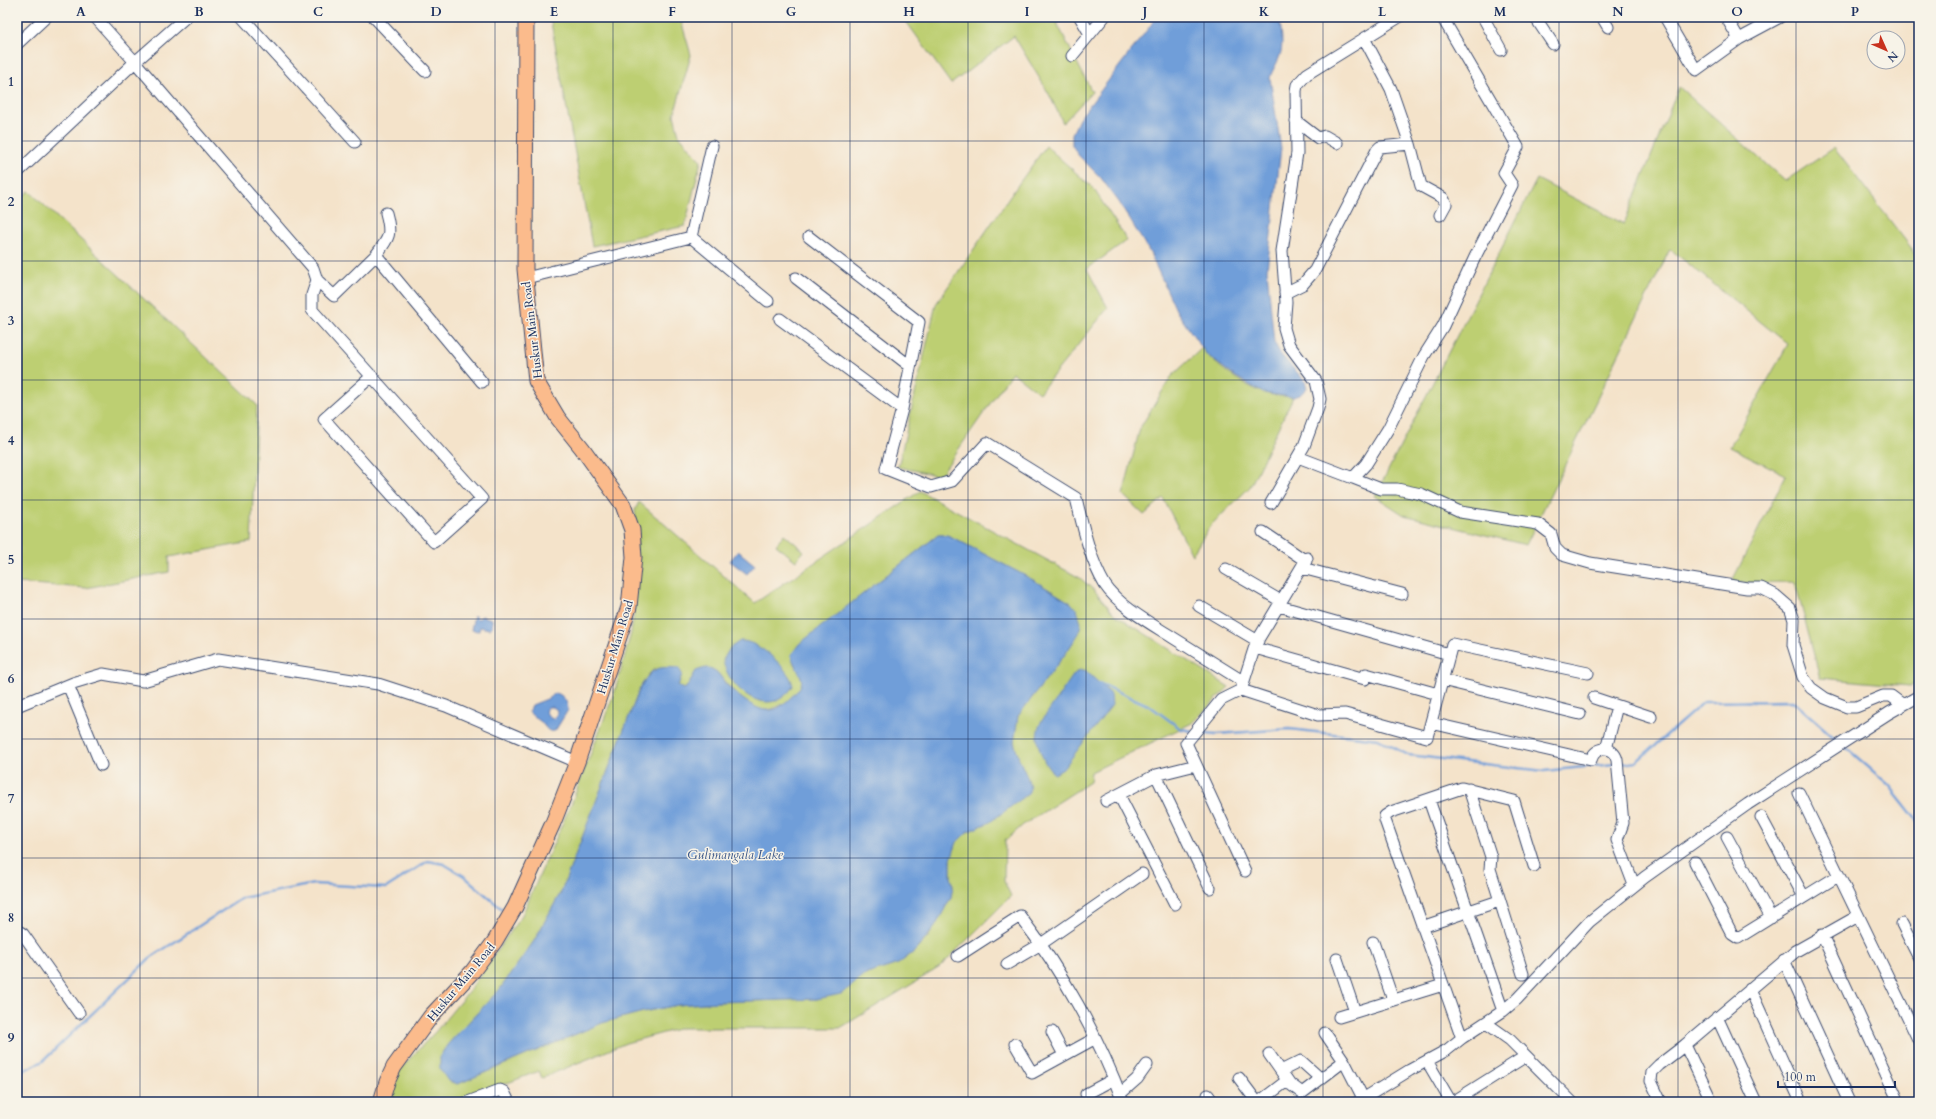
<svg xmlns="http://www.w3.org/2000/svg" width="1936" height="1119" font-family="Cardo,serif">
	<style>
		.green { fill: #bdcf72; stroke: #6c7f68; fill-rule: evenodd }
		.water { fill: #709ed9; stroke: #46669c; fill-rule: evenodd }
		.lines { fill: none; stroke-linecap: round; stroke-linejoin: round }
		.stream { stroke: #709ed9; stroke-width: 2.5 }
		.minor-casing { stroke: #3c4a6e; stroke-width: 13 }
		.major-casing { stroke: #3c4a6e; stroke-width: 17 }
		.minor { stroke: #fff; stroke-width: 11 }
		.major { stroke: #fbbb8c; stroke-width: 15 }
		.grid { fill: none; stroke: #1b2f5e; stroke-width: 1; stroke-opacity: 0.55 }
		.labels { text-anchor: middle; dominant-baseline: central; stroke-width: 3; stroke-linejoin: round; paint-order: stroke }
		.street-label { font-size: 12px; fill: #1b2f5e; stroke: #f7f3e8 }
		.water-label { font-size: 13px; font-style: italic; fill: #395689; stroke: #f7f3e8 }
		.neatline { fill: none; stroke: #1b2f5e; stroke-width: 1.5 }
		.grid-label { font-size: 13px; text-anchor: middle; font-weight: bold; fill: #1b2f5e }
	</style>
	<rect width="100%" height="100%" fill="#f7f3e8"/>
	<filter id="ink" filterUnits="userSpaceOnUse"><feTurbulence type="fractalNoise" baseFrequency=".025" numOctaves="2"/><feDisplacementMap in="SourceGraphic" scale="8" xChannelSelector="R" yChannelSelector="G"/><feConvolveMatrix kernelMatrix="1 2 1 2 8 2 1 2 1" color-interpolation-filters="sRGB"/></filter>
	<filter id="wash" filterUnits="userSpaceOnUse"><feTurbulence type="fractalNoise" baseFrequency=".012" numOctaves="4" result="noise"/><feDisplacementMap in="SourceGraphic" scale="16" xChannelSelector="R" yChannelSelector="G"/><feGaussianBlur stdDeviation="0.9" result="paint"/><feColorMatrix in="noise" values="0 0 0 0 0 0 0 0 0 0 0 0 0 0 0 0 0 1.4 0 .05"/><feComposite in="paint" operator="in"/></filter>
	<g filter="url(#wash)">
		<rect width="100%" height="100%" fill="#f4e3ca"/>
		<path class="green" d="M 550,17 L 680,17 L 691,55 L 674,115 L 679,135 L 701,161 L 685,226 L 592,246 Z
			M 903,17 L 1054,17 L 1092,92 L 1063,123 L 1049,94 L 1014,36 L 951,84 Z
			M 1679,87 L 1785,181 L 1834,148 L 1919,258 L 1919,680 L 1910,686 L 1820,678 L 1795,582 L 1731,583 L 1786,475 L 1730,447 L 1788,344 L 1670,249 L 1526,545 L 1404,515 L 1375,496 L 1537,179 L 1624,224 Z
			M 1046,146 L 1093,188 L 1127,240 L 1087,269 L 1108,308 L 1039,393 L 1012,372 L 940,476 L 898,467 L 936,304 L 1020,182 Z
			M 29,191 L 257,405 L 251,542 L 169,557 L 169,572 L 86,588 L 18,583 L 17,201 Z
			M 1202,348 C 1214,365 1243,385 1262,392 C 1272,396 1283,396 1293,397 L 1250,487 L 1210,526 L 1192,555 L 1163,498 L 1144,515 L 1123,495 L 1140,428 L 1171,377 Z
			M 920,491 L 1080,578 L 1096,592 L 1114,614 L 1229,687 L 1192,723 L 1091,772 L 1090,782 L 1023,825 L 1005,841 L 1004,881 L 1011,896 L 940,967 L 840,1028 L 682,1028 L 626,1043 L 542,1078 L 539,1071 L 457,1102 L 387,1102 L 400,1069 L 436,1031 L 469,991 L 522,915 L 572,802 L 615,691 L 631,633 L 634,614 L 637,531 L 635,510 L 639,502 L 755,603 ZM 938,535 L 948,535 L 1035,581 L 1071,603 L 1079,633 L 1066,653 L 1018,716 L 1014,742 L 1019,759 L 990,822 L 967,832 L 957,842 L 951,859 L 951,877 L 953,886 L 951,897 L 929,936 L 915,951 L 898,964 L 867,974 L 817,999 L 717,1002 L 678,1005 L 643,1012 L 602,1023 L 458,1084 L 448,1081 L 440,1056 L 448,1044 L 500,989 L 534,941 L 561,892 L 640,688 L 648,675 L 654,669 L 682,674 L 678,686 L 683,689 L 686,688 L 696,671 L 716,671 C 728,686 744,705 763,710 C 774,712 800,695 803,684 C 804,677 796,668 793,662 L 865,592 Z
			M 784,534 L 804,551 L 796,561 L 776,545 Z"/>
		<path class="water" d="M 1157,17 L 1278,17 C 1282,28 1284,47 1279,58 C 1276,66 1272,70 1270,78 L 1281,148 L 1267,270 L 1274,342 L 1281,355 L 1305,381 L 1307,388 L 1300,395 L 1293,397 L 1263,393 L 1233,375 L 1207,355 L 1177,312 L 1149,251 L 1119,202 L 1101,178 L 1079,156 L 1072,145 L 1072,134 L 1079,119 Z
			M 938,535 L 948,535 L 1035,581 L 1071,603 L 1077,610 L 1081,622 L 1079,633 L 1066,653 L 1018,716 L 1014,742 L 1019,759 L 1028,779 L 1030,788 L 1028,794 L 990,822 L 967,832 L 957,842 L 951,859 L 951,877 L 953,886 L 951,897 L 935,927 L 915,951 L 898,964 L 867,974 L 841,994 L 817,999 L 717,1002 L 678,1005 L 643,1012 L 602,1023 L 458,1084 L 448,1081 L 440,1069 L 440,1056 L 448,1044 L 500,989 L 534,941 L 561,892 L 640,688 C 652,668 656,666 679,668 L 682,674 L 678,686 L 683,689 L 686,688 L 696,671 C 699,670 704,668 707,668 C 716,668 721,677 725,683 C 734,693 757,713 771,710 C 779,709 784,704 789,699 C 812,679 798,678 791,655 L 799,644 Z
			M 738,551 L 755,565 L 747,574 L 730,561 Z
			M 474,615 L 478,619 L 482,616 L 492,619 L 492,627 L 489,629 L 480,627 L 479,631 L 471,630 Z
			M 740,641 C 757,639 791,670 793,686 C 771,722 728,690 723,660 L 730,648 Z
			M 1080,670 L 1085,670 L 1111,694 L 1112,705 L 1063,769 L 1055,774 C 1046,770 1038,748 1037,737 C 1037,733 1039,726 1041,722 L 1074,674 Z
			M 556,693 C 564,695 568,703 568,710 L 555,731 C 546,733 546,726 540,721 C 536,718 532,716 529,712 L 532,705 L 547,699 ZM 548,707 L 553,707 L 557,710 L 557,714 L 554,719 L 550,718 L 545,711 Z"/>
		<g class="lines">
			<path class="stream" d="M 1099,683 L 1150,706 L 1181,729 L 1192,731
				M 1199,732 L 1216,734 L 1289,729 L 1378,739 L 1408,755 L 1544,771 L 1614,764
				M 1844,746 L 1889,785 L 1919,823
				M 1621,764 L 1636,762 L 1704,702 L 1793,701 L 1839,742
				M 17,1074 L 43,1061 L 150,958 L 242,898 L 314,884 L 386,888 L 428,861 L 444,864 L 464,876 L 502,909"/>
		</g>
	</g>
	<g filter="url(#ink)">
		<g class="lines">
			<g class="minor-casing">
				<path id="minor" d="M 186,17 L 135,62 L 313,268 L 317,280 L 312,295 L 312,310 L 482,499 L 434,542 L 324,419 L 372,376
					M 242,17 L 355,142
					M 374,17 L 425,71
					M 1080,17 L 1090,34
					M 1442,17 L 1518,147 L 1504,173 L 1512,185 L 1475,257 L 1443,326 L 1424,356 L 1388,429 L 1366,464 L 1353,478 L 1381,489 L 1397,489 L 1421,494 L 1460,512 L 1538,524 L 1551,534 L 1555,548 L 1562,555 L 1590,563 L 1747,588 L 1761,588 L 1775,595 L 1790,608 L 1794,620 L 1793,645 L 1803,677 L 1811,688 L 1825,698 L 1847,707 L 1856,707 L 1883,696 L 1891,696 L 1903,705
					M 1483,17 L 1501,50
					M 1535,17 L 1553,44
					M 1602,17 L 1608,27
					M 1665,17 L 1696,70 L 1739,39 L 1780,17
					M 1726,17 L 1739,39
					M 1364,38 L 1391,89 L 1410,144 L 1421,186 L 1443,198 L 1446,204 L 1440,215
					M 17,44 L 46,17
					M 1072,56 L 1104,17
					M 1296,121 L 1318,138 L 1325,136 L 1337,143
					M 712,146 L 691,237 L 768,301
					M 17,173 L 135,62 L 95,17
					M 809,237 L 919,322 L 902,409
					M 376,255 C 389,238 392,235 386,213
					M 526,278 L 691,237
					M 796,278 L 910,366
					M 317,280 L 334,296 L 376,255 L 482,382
					M 1285,293 L 1303,284 L 1315,270 L 1377,150 L 1380,147 L 1410,144
					M 780,319 L 902,409 L 886,469 L 931,487 L 952,481 L 987,443 L 1076,498 C 1083,527 1090,560 1105,585 C 1119,606 1150,623 1172,637 C 1196,652 1220,667 1244,682
					M 1298,457 L 1353,478
					M 1271,503 L 1304,446 L 1318,408 L 1320,399 L 1316,381 L 1289,345 L 1284,328 L 1286,302 L 1282,251 L 1297,153 L 1296,91 L 1297,85 L 1307,74 L 1399,17
					M 1263,532 L 1306,561
					M 1307,558 L 1256,643 L 1241,690 L 1318,715 L 1345,714 L 1427,737 L 1452,644 L 1588,673
					M 1302,568 L 1402,594
					M 1226,569 L 1281,601
					M 1199,606 L 1258,641
					M 1279,606 L 1449,654
					M 1255,648 L 1365,679 L 1366,674 L 1438,694
					M 1442,680 L 1580,714
					M 68,685 L 101,765
					M 1241,690 L 1221,700 L 1186,743 L 1245,871
					M 1594,698 L 1651,717
					M 17,706 L 73,683 L 103,674 L 143,681 L 218,659 L 378,684 L 446,706 L 577,762
					M 1431,723 L 1591,760 C 1595,746 1613,745 1617,760 L 1623,823 L 1617,840 L 1634,885
					M 1606,749 L 1617,706
					M 1156,775 L 1210,888
					M 1469,789 L 1491,857 L 1490,869 L 1523,974
					M 1799,793 L 1919,1041
					M 1119,795 L 1175,904
					M 1429,800 L 1503,1011
					M 1106,801 L 1156,775 L 1196,765
					M 1761,817 L 1804,897
					M 1727,837 L 1771,918
					M 1695,862 L 1732,934 L 1738,938 L 1838,876
					M 1902,924 L 1919,958
					M 1422,927 L 1499,901
					M 17,933 L 20,932 L 23,934 L 79,1013
					M 1822,935 L 1899,1102
					M 1373,942 L 1393,1000
					M 958,956 L 1020,916 C 1062,971 1099,1037 1123,1102
					M 1337,959 L 1355,1012
					M 1784,960 L 1849,1102
					M 1007,964 L 1041,944 L 1142,874
					M 1750,989 L 1801,1102
					M 1339,1017 L 1443,985
					M 1717,1017 L 1756,1102
					M 1486,1023 L 1510,1040 L 1572,1102
					M 1052,1032 L 1064,1055
					M 1325,1033 L 1344,1061 L 1363,1098
					M 1462,1038 L 1385,820 L 1385,816 L 1391,812 L 1462,788 L 1514,801 L 1534,866
					M 1015,1044 L 1032,1073 L 1094,1039
					M 1685,1045 L 1712,1102
					M 1269,1054 L 1290,1084 L 1302,1093 L 1344,1061
					M 1427,1061 L 1451,1102
					M 1281,1071 L 1301,1061 L 1321,1079
					M 1239,1078 L 1257,1102
					M 1086,1094 L 1114,1079
					M 1120,1094 L 1137,1079 L 1147,1065
					M 1208,1095 L 1213,1102
					M 468,1102 L 500,1090 L 504,1092 L 509,1102
					M 1259,1102 L 1284,1083 L 1290,1084
					M 1358,1102 L 1410,1070 L 1447,1050 L 1462,1038 L 1503,1011 L 1517,999 L 1589,922 L 1645,877 L 1748,804 L 1889,713 L 1919,696
					M 1453,1102 L 1526,1056
					M 1661,1102 L 1651,1081 L 1652,1072 L 1659,1065 L 1685,1045 L 1796,951 L 1858,916"/>
			</g>
			<g class="major-casing">
				<path id="major" d="M 381,1102 L 387,1082 L 394,1067 L 431,1016 L 472,972 L 495,941 L 515,907 L 553,823 L 577,762 L 629,607 L 634,557 L 632,530 L 623,505 L 582,448 L 558,418 L 536,381 L 525,269 L 526,17"/>
			</g>
			<use href="#minor" class="minor"/>
			<use href="#major" class="major"/>
		</g>
	</g>
	<path class="grid" d="M 140,17 L 140,1102M 258,17 L 258,1102M 377,17 L 377,1102M 495,17 L 495,1102M 613,17 L 613,1102M 732,17 L 732,1102M 850,17 L 850,1102M 968,17 L 968,1102M 1086,17 L 1086,1102M 1204,17 L 1204,1102M 1323,17 L 1323,1102M 1441,17 L 1441,1102M 1559,17 L 1559,1102M 1678,17 L 1678,1102M 1796,17 L 1796,1102M 17,141 L 1919,141M 17,261 L 1919,261M 17,380 L 1919,380M 17,500 L 1919,500M 17,619 L 1919,619M 17,739 L 1919,739M 17,858 L 1919,858M 17,978 L 1919,978"/>
	<g class="labels">
		<g class="street-label">
			<text transform="translate(532 330) rotate(-97)">Huskur Main Road</text>
			<text transform="translate(615 647) rotate(-73)">Huskur Main Road</text>
			<text transform="translate(461 982) rotate(-50)">Huskur Main Road</text>
		</g>
		<g class="water-label">
			<text x="735" y="855">Gulimangala Lake</text>
		</g>
	</g>
	<rect width="1936" height="1119" fill="none" stroke="#f7f3e8" stroke-width="44"/>
	<g transform="translate(1886 50) rotate(135)"><circle r="19" fill="#f7f3e8" stroke="#9fa5b1"/>
	<path d="M0-3L7 15L0 10L-7 15Z" fill="#c8321e"/>
	<text y="-6" font-size="11" font-weight="bold" text-anchor="middle" fill="#1b2f5e">N</text>
	</g>
	<path d="M1778 1081v6h117v-6" fill="none" stroke="#1b2f5e" stroke-width="2"/>
	<text x="1784" y="1081" font-size="12" fill="#1b2f5e" stroke="#f7f3e8" stroke-width="3" paint-order="stroke">100 m</text>
	<rect x="22" y="22" width="1892" height="1075" class="neatline"/>
	<g class="grid-label">
		<text x="81" y="16">A</text>
		<text x="199" y="16">B</text>
		<text x="318" y="16">C</text>
		<text x="436" y="16">D</text>
		<text x="554" y="16">E</text>
		<text x="672" y="16">F</text>
		<text x="791" y="16">G</text>
		<text x="909" y="16">H</text>
		<text x="1027" y="16">I</text>
		<text x="1145" y="16">J</text>
		<text x="1264" y="16">K</text>
		<text x="1382" y="16">L</text>
		<text x="1500" y="16">M</text>
		<text x="1618" y="16">N</text>
		<text x="1737" y="16">O</text>
		<text x="1855" y="16">P</text>
		<text x="11" y="86">1</text>
		<text x="11" y="206">2</text>
		<text x="11" y="325">3</text>
		<text x="11" y="445">4</text>
		<text x="11" y="564">5</text>
		<text x="11" y="683">6</text>
		<text x="11" y="803">7</text>
		<text x="11" y="922">8</text>
		<text x="11" y="1042">9</text>
	</g>
</svg>
